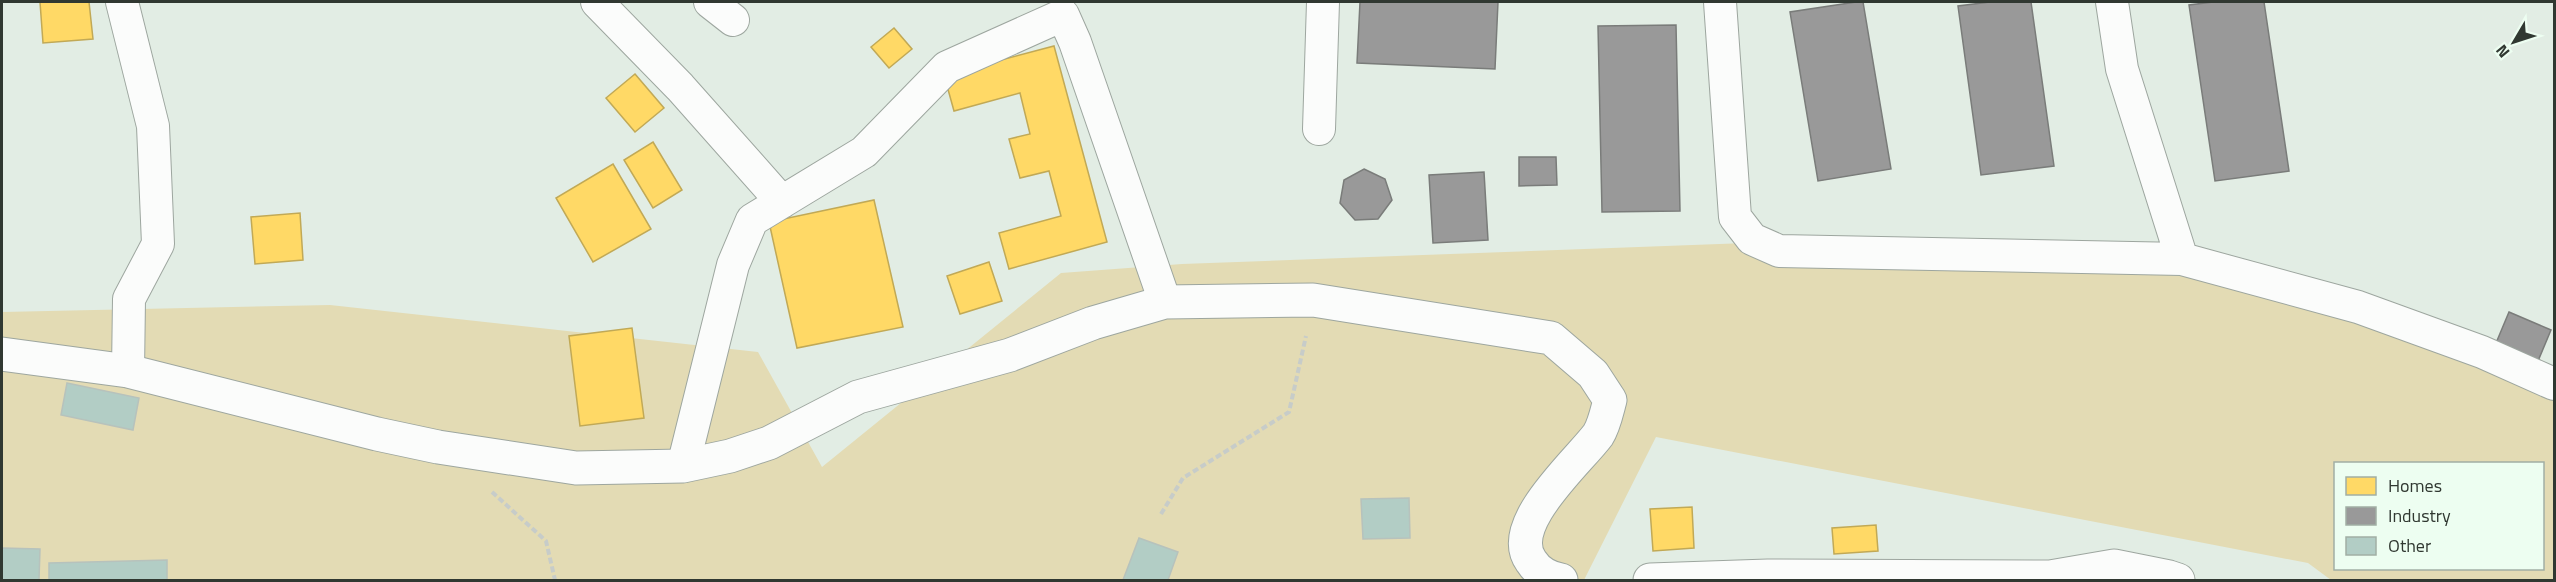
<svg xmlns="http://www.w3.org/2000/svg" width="2556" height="582" font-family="'Titillium Web',sans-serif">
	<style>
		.green { fill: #e3dbb4; fill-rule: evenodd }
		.homes { fill: #ffd966; stroke: #c1a956; stroke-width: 1.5 }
		.industry { fill: #999; stroke: #7a7c7a; stroke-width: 1.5 }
		.building { fill: #b2cdc5; stroke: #b7c2bc; stroke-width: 1.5 }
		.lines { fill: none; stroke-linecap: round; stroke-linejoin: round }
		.minor-casing { stroke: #9da69f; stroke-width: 34 }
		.tertiary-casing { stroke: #9da69f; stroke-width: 35 }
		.path { stroke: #c7ccc9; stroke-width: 4; stroke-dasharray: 6 3; stroke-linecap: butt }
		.minor { stroke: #fbfcfb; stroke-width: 32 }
		.tertiary { stroke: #fbfcfb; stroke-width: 33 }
	</style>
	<rect width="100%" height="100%" fill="#e2ede4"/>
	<path class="green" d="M 1797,241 L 2279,285 L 2554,385 L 2554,580 L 2331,580 L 2308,563 L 1656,437 L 1584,580 L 2,580 L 2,312 L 330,305 L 758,352 L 822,467 L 1061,273 L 1182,264 ZM 2336,464 L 2542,464 L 2542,568 L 2336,568 Z"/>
	<path class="homes" d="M 40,2 L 89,2 L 93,39 L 43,43 Z
		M 894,28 L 912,49 L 889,68 L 871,47 Z
		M 1054,46 L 1107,242 L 1009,269 L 999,233 L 1061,216 L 1049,171 L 1020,178 L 1009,139 L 1030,134 L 1020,93 L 954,111 L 944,75 Z
		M 635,74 L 664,108 L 635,132 L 606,98 Z
		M 653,142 L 682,190 L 653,208 L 624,160 Z
		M 613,164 L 651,229 L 593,262 L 556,198 Z
		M 874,200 L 903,327 L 797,348 L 769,222 Z
		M 300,213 L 303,260 L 255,264 L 251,217 Z
		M 989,262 L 1002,301 L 960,314 L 947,276 Z
		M 632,328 L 644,418 L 580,426 L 569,336 Z
		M 1692,507 L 1694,548 L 1653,551 L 1650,509 Z
		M 1876,525 L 1878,551 L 1834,554 L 1832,528 Z"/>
	<path class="industry" d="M 1360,2 L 1498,2 L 1495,69 L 1357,63 Z
		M 1856,2 L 1863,2 L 1891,169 L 1818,181 L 1790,12 Z
		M 1990,2 L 2031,2 L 2054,166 L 1981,175 L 1958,6 Z
		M 2213,2 L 2264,2 L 2289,171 L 2215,181 L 2189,5 Z
		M 1676,25 L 1680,211 L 1602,212 L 1598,26 Z
		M 1519,157 L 1556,157 L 1557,185 L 1519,186 Z
		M 1364,169 L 1385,179 L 1392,200 L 1378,219 L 1355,220 L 1340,203 L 1344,180 Z
		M 1484,172 L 1488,240 L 1433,243 L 1429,175 Z
		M 2509,312 L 2551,330 L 2538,361 L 2496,343 Z"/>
	<path class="building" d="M 67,383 L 139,398 L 133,430 L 61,415 Z
		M 1409,498 L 1410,538 L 1363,539 L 1361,499 Z
		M 1139,538 L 1178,552 L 1168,580 L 1123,580 Z
		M 2,548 L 40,549 L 39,580 L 2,580 Z
		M 167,560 L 167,580 L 49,580 L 49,563 Z"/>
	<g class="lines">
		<g class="minor-casing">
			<path id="minor" d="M 122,2 L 153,126 L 158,244 L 129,299 L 128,371
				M 597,2 L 680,87 L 782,202
				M 710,2 L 733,20
				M 1720,2 L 1735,217 L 1752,239 L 1779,251 L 2182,259
				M 2112,2 L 2122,69 L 2182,259 L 2358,307 L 2482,352 L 2554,384
				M 1319,129 L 1323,2
				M 683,466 L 733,265 L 752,220 L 864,152 L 947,67 L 1063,15 L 1075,42 L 1165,302"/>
		</g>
		<g class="tertiary-casing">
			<path id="tertiary" d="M 2,354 L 128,371 L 377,434 L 438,447 L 576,468 L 683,466 L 730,456 L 769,443 L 858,397 L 1010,355 L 1093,323 L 1165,302 L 1313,300 L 1551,338 L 1593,374 L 1610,400 C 1607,411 1604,426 1598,435 C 1577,463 1505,525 1531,561 C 1538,572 1549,578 1561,580
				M 1650,580 L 1768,576 L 2050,577 L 2114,566 L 2169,577 L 2178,580"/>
		</g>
		<path class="path" d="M 492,492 L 546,541 L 555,580
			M 1161,514 L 1183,478 L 1289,412 L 1306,336"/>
		<use href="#minor" class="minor"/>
		<use href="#tertiary" class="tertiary"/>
	</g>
	<rect width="2556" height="582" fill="none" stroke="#303831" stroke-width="6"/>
	<rect x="2334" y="462" width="210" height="108" fill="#edfef1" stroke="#a1afa4" stroke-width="1.5"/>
	<rect x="2346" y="477" width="30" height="18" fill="#ffd966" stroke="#a1afa4" stroke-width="1.5"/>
	<text x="2388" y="492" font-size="18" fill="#303831">Homes</text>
	<rect x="2346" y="507" width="30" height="18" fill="#999999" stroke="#a1afa4" stroke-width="1.5"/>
	<text x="2388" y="522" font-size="18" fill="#303831">Industry</text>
	<rect x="2346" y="537" width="30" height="18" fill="#b2cdc5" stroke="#a1afa4" stroke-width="1.5"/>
	<text x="2388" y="552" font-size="18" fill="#303831">Other</text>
	<g transform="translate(2514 42) rotate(231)" stroke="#edfef1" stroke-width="4.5" paint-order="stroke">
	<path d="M0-4.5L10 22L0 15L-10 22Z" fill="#303831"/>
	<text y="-9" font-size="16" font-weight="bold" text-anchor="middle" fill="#303831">N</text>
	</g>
</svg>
